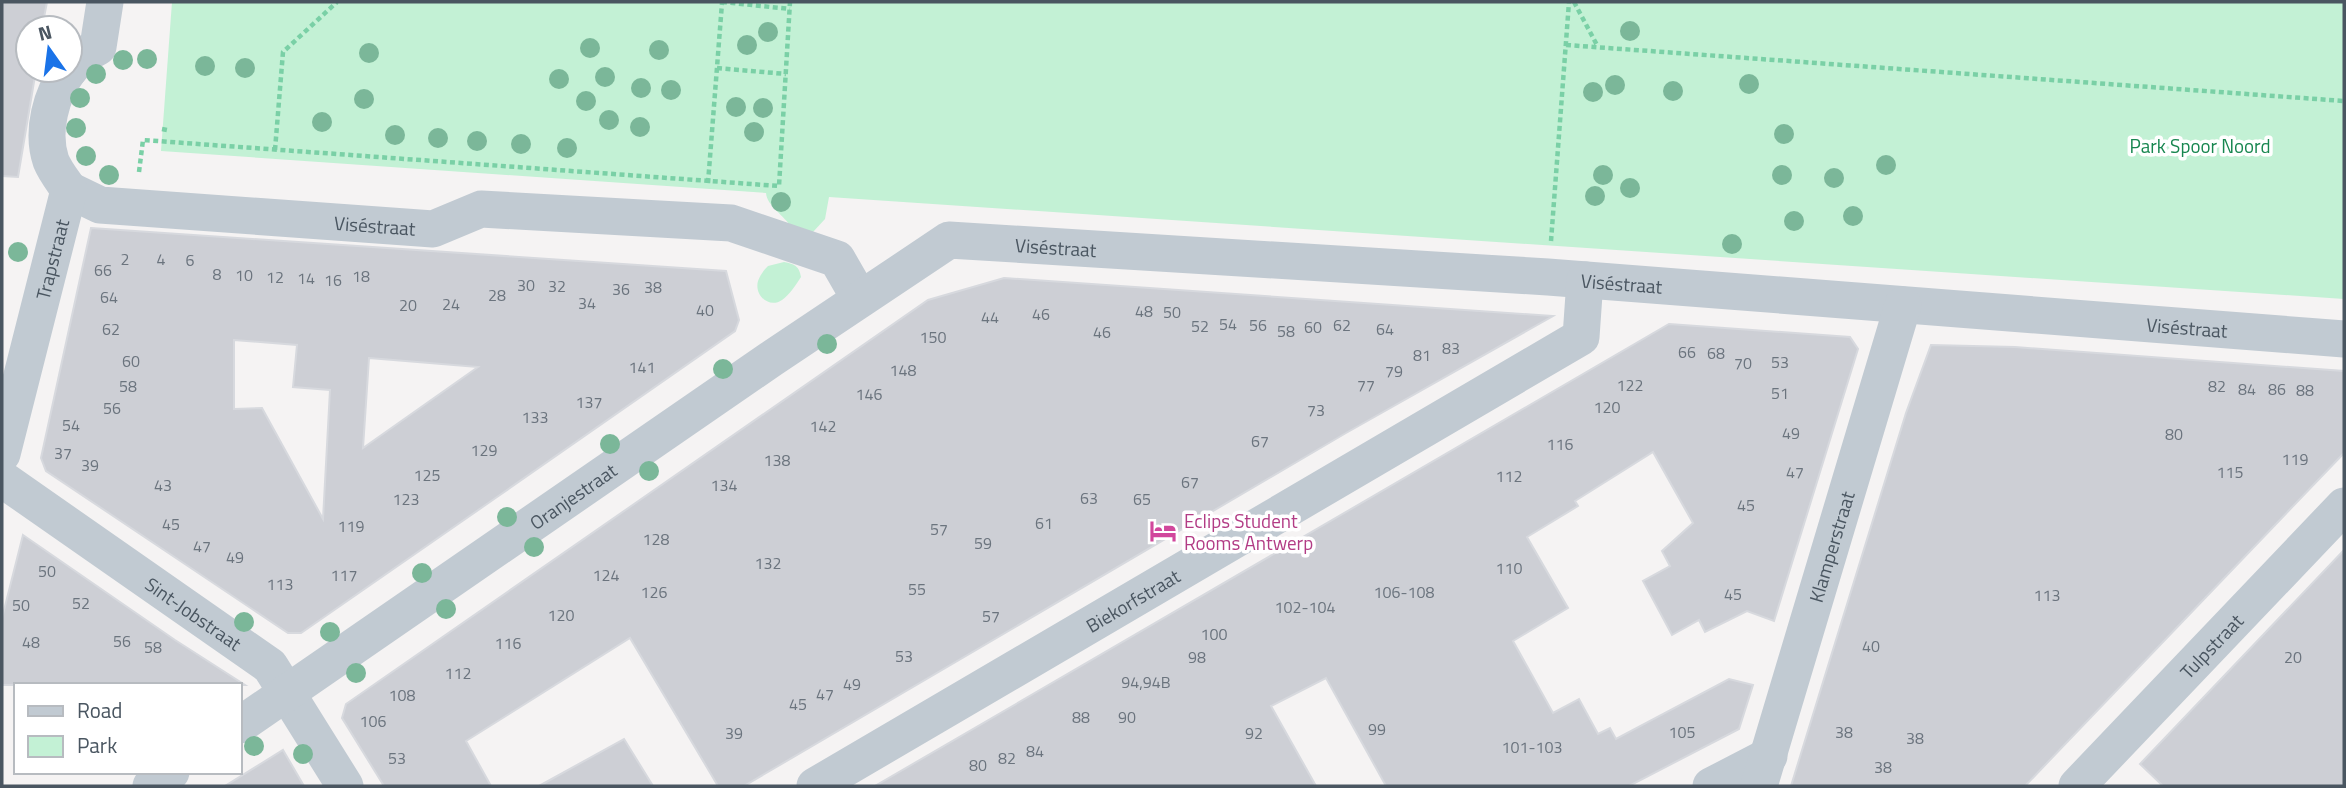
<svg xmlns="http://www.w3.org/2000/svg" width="2346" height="788" font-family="'Titillium Web',sans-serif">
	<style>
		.green { fill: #c3f1d5 }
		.building { fill: #cdcfd5; stroke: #d7d9de; stroke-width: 2; fill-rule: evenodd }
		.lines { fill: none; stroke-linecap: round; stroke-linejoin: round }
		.path { stroke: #7ad0a6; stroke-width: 4.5; stroke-dasharray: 5 3.5; stroke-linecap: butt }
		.minor { stroke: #c1cad2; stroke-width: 37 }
		.tree { fill: #7bb799 }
		.labels { text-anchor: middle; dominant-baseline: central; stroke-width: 7; stroke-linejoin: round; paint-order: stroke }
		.number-label { font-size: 16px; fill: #6b747e }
		.park-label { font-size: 19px; fill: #17864f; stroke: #fff }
		.street-label { font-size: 19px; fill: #4a5661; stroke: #fff }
		.hotel-label { font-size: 19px; fill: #b23c85; stroke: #fff; text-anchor: start }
	</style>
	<rect width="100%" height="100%" fill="#f5f3f3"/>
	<path class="green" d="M 172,2 L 2344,2 L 2344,299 L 829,197 L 825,219 L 813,232 L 792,228 C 784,215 767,206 766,193 L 161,151 Z
		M 784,262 C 795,264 799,266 801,277 C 796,285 789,295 782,300 C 769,309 754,295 758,281 C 760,275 764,270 768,266 Z"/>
	<path class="building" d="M 2,2 L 47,2 L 42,28 L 28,28 L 28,70 L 36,70 L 18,177 L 2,176 Z
		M 91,228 L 726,271 L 739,320 L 735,331 L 497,497 L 301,633 L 288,633 L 46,471 L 41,458 ZM 234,340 L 297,345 L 293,387 L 330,390 L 323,519 L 262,408 L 234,409 ZM 369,358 L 478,367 L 363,448 Z
		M 1004,278 L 1553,316 L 1346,433 L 744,786 L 718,786 L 630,638 L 466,741 L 491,786 L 384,786 L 342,718 L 346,704 L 928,300 Z
		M 1669,324 L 1850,337 L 1858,349 L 1774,621 L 1747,611 L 1705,632 L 1699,620 L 1672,635 L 1643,581 L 1670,566 L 1662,551 L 1693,523 L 1653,452 L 1575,501 L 1578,506 L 1527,537 L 1568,608 L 1513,641 L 1553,713 L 1579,699 L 1598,734 L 1610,728 L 1616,739 L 1729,679 L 1753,685 L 1739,729 L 1629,786 L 1386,786 L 1326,678 L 1271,706 L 1316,786 L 875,786 Z
		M 1931,345 L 2015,347 L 2344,371 L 2344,453 L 2025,786 L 1791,786 L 1906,413 Z
		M 23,535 L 175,640 L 245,685 L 2,685 L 2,618 Z
		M 2344,550 L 2344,786 L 2163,786 L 2140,764 Z
		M 624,739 L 653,786 L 539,786 Z
		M 283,750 L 304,786 L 225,786 Z"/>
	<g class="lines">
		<path class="path" d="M 722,2 L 790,9
			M 1574,2 L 1598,47
			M 1566,45 L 2344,101
			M 717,68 L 786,74
			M 162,129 L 167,130
			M 275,150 L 283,52 L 337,2
			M 139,172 L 143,140 L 779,186 L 790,2
			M 708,183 L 722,3
			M 1551,241 L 1569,2"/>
		<g class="minor">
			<path d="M 70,69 L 78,58 L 98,47 L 105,2"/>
			<path id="s1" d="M 69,190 L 100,205 L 433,229 L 481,209 L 731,223 L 837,259 L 860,299"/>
			<path id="s2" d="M 2,454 L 69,190 C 63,181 55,171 51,161 C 41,131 51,94 69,70"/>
			<path id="s3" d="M 2,479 L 270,666 L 345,786"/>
			<path id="s4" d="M 240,725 L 771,359 L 949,240 L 1548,277 L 2344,339"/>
			<path d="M 151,786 L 171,772"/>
			<path id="s5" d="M 815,786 L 1581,337 L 1585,280"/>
			<path d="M 1711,786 L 1769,756"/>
			<path id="s6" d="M 1759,786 L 1903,305"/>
			<path id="s7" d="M 2077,786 L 2344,506"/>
		</g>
	</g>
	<g class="tree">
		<circle cx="1630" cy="31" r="10"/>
		<circle cx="768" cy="32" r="10"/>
		<circle cx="747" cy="45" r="10"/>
		<circle cx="590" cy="48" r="10"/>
		<circle cx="659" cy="50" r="10"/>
		<circle cx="369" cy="53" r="10"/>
		<circle cx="147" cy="59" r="10"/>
		<circle cx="123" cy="60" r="10"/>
		<circle cx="205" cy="66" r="10"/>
		<circle cx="245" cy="68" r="10"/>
		<circle cx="96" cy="74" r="10"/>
		<circle cx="605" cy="77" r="10"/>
		<circle cx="559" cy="79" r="10"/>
		<circle cx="1749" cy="84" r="10"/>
		<circle cx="1615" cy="85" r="10"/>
		<circle cx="641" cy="88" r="10"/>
		<circle cx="671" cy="90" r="10"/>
		<circle cx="1673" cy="91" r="10"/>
		<circle cx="1593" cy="92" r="10"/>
		<circle cx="80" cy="98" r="10"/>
		<circle cx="364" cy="99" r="10"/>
		<circle cx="586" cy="101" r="10"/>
		<circle cx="736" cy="107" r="10"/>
		<circle cx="763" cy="108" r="10"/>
		<circle cx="609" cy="120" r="10"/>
		<circle cx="322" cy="122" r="10"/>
		<circle cx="640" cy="127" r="10"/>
		<circle cx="76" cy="128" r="10"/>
		<circle cx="754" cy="132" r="10"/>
		<circle cx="1784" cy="134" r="10"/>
		<circle cx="395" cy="135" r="10"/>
		<circle cx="438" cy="138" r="10"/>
		<circle cx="477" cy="141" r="10"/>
		<circle cx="521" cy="144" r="10"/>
		<circle cx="567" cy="148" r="10"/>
		<circle cx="86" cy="156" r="10"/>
		<circle cx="1886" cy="165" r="10"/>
		<circle cx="109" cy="175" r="10"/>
		<circle cx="1603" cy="175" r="10"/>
		<circle cx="1782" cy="175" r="10"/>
		<circle cx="1834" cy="178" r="10"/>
		<circle cx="1630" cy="188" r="10"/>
		<circle cx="1595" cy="196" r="10"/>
		<circle cx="781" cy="202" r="10"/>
		<circle cx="1853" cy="216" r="10"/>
		<circle cx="1794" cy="221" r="10"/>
		<circle cx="1732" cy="244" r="10"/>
		<circle cx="18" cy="252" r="10"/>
		<circle cx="827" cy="344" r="10"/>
		<circle cx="723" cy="369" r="10"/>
		<circle cx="610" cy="444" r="10"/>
		<circle cx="649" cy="471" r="10"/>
		<circle cx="507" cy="517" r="10"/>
		<circle cx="534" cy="547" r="10"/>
		<circle cx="422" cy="573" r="10"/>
		<circle cx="446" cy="609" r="10"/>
		<circle cx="244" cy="622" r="10"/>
		<circle cx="330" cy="632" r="10"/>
		<circle cx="356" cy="673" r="10"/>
		<circle cx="254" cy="746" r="10"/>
		<circle cx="303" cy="754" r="10"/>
	</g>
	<defs>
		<g id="hotel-bare" transform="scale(2.1)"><path d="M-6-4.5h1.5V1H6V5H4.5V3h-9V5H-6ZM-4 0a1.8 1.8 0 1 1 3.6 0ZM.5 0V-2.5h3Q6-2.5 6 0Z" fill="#d1479c" stroke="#fff" stroke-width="2.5" paint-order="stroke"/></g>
	</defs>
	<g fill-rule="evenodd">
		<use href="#hotel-bare" x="1163" y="531"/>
	</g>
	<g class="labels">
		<g class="number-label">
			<text x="125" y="259">2</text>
			<text x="161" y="259">4</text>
			<text x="190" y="260">6</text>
			<text x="103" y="270">66</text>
			<text x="217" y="274">8</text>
			<text x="244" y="275">10</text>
			<text x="361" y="276">18</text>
			<text x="275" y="277">12</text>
			<text x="306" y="278">14</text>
			<text x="333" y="280">16</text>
			<text x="526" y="285">30</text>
			<text x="557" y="286">32</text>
			<text x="653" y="287">38</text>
			<text x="621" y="289">36</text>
			<text x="497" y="295">28</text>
			<text x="109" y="297">64</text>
			<text x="587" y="303">34</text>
			<text x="451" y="304">24</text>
			<text x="408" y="305">20</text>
			<text x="705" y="310">40</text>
			<text x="1144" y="311">48</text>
			<text x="1172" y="312">50</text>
			<text x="1041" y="314">46</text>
			<text x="990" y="317">44</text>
			<text x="1228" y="324">54</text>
			<text x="1258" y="325">56</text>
			<text x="1342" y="325">62</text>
			<text x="1200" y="326">52</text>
			<text x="1313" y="327">60</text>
			<text x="111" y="329">62</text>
			<text x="1385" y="329">64</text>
			<text x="1286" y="331">58</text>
			<text x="1102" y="332">46</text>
			<text x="933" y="337">150</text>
			<text x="1451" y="348">83</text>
			<text x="1687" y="352">66</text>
			<text x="1716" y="353">68</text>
			<text x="1422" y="355">81</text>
			<text x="131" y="361">60</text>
			<text x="1780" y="362">53</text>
			<text x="1743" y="363">70</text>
			<text x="642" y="367">141</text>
			<text x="903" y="370">148</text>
			<text x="1394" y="371">79</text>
			<text x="1366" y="385">77</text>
			<text x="1630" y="385">122</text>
			<text x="128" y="386">58</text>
			<text x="2217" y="386">82</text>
			<text x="2247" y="389">84</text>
			<text x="2277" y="389">86</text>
			<text x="2305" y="390">88</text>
			<text x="1780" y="393">51</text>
			<text x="869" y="394">146</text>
			<text x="589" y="402">137</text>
			<text x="1607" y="407">120</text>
			<text x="112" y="408">56</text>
			<text x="1316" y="410">73</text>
			<text x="535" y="417">133</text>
			<text x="71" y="425">54</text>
			<text x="823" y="426">142</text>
			<text x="1791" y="433">49</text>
			<text x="2174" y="434">80</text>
			<text x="1260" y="441">67</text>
			<text x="1560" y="444">116</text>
			<text x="484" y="450">129</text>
			<text x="63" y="453">37</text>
			<text x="2295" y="459">119</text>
			<text x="777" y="460">138</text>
			<text x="90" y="465">39</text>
			<text x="1795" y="472">47</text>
			<text x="2230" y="472">115</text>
			<text x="427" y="475">125</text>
			<text x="1509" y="476">112</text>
			<text x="1190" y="482">67</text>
			<text x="163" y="485">43</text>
			<text x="724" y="485">134</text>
			<text x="1089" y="498">63</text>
			<text x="406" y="499">123</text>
			<text x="1142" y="499">65</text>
			<text x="1746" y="505">45</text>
			<text x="1044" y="523">61</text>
			<text x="171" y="524">45</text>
			<text x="351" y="526">119</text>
			<text x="939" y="529">57</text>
			<text x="656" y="539">128</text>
			<text x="983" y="543">59</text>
			<text x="202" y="546">47</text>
			<text x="235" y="557">49</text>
			<text x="768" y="563">132</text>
			<text x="1509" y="568">110</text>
			<text x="47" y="571">50</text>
			<text x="344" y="575">117</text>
			<text x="606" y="575">124</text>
			<text x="280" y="584">113</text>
			<text x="917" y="589">55</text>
			<text x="654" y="592">126</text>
			<text x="1404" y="592">106-108</text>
			<text x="1733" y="594">45</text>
			<text x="2047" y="595">113</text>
			<text x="81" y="603">52</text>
			<text x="21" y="605">50</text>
			<text x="1305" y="607">102-104</text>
			<text x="561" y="615">120</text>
			<text x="991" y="616">57</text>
			<text x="1214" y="634">100</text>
			<text x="122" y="641">56</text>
			<text x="31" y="642">48</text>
			<text x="508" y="643">116</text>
			<text x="1871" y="646">40</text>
			<text x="153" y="647">58</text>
			<text x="904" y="656">53</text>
			<text x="1197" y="657">98</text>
			<text x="2293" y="657">20</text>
			<text x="458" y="673">112</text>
			<text x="1146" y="682">94,94B</text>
			<text x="852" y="684">49</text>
			<text x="825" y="694">47</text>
			<text x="402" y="695">108</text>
			<text x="798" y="704">45</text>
			<text x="1081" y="717">88</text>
			<text x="1127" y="717">90</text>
			<text x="373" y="721">106</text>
			<text x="1377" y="729">99</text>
			<text x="1682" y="732">105</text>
			<text x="1844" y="732">38</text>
			<text x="734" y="733">39</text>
			<text x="1254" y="733">92</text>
			<text x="1915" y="738">38</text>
			<text x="1532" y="747">101-103</text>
			<text x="1035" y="751">84</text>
			<text x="397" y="758">53</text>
			<text x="1007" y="758">82</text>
			<text x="978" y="765">80</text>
			<text x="1883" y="767">38</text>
		</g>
		<g class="park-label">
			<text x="2200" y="145">Park Spoor Noord</text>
		</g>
		<g class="street-label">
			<text stroke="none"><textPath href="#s1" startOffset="310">Viséstraat</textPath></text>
			<text stroke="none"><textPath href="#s4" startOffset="966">Viséstraat</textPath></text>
			<text stroke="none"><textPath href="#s2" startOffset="201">Trapstraat</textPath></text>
			<text stroke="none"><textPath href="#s4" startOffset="1533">Viséstraat</textPath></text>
			<text stroke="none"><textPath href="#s4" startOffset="2100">Viséstraat</textPath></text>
			<text stroke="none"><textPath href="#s4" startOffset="404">Oranjestraat</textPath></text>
			<text stroke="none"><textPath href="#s6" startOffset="250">Klamperstraat</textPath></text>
			<text stroke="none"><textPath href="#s5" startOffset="368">Biekorfstraat</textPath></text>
			<text stroke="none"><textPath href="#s3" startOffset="234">Sint-Jobstraat</textPath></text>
			<text stroke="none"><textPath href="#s7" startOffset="194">Tulpstraat</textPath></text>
		</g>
		<g class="hotel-label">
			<text x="1184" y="520">Eclips Student<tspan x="1184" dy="22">Rooms Antwerp</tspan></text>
		</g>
	</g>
	<rect width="2346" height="788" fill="none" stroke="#4a5661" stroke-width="7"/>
	<rect x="14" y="683" width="228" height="91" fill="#ffffff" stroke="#b7bbc0" stroke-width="2"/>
	<rect x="28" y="706" width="35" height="10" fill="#c1cad2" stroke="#b7bbc0" stroke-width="2"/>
	<text x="77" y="718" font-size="21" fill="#4a5661">Road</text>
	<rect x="28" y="736" width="35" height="21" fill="#c3f1d5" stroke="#b7bbc0" stroke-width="2"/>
	<text x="77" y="753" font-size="21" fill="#4a5661">Park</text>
	<g transform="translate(49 49) rotate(346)"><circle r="33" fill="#ffffff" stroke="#b7bbc0" stroke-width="2"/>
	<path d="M0-5L12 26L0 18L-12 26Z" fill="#1a73e8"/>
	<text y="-10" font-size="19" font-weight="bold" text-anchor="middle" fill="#4a5661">N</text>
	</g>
</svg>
